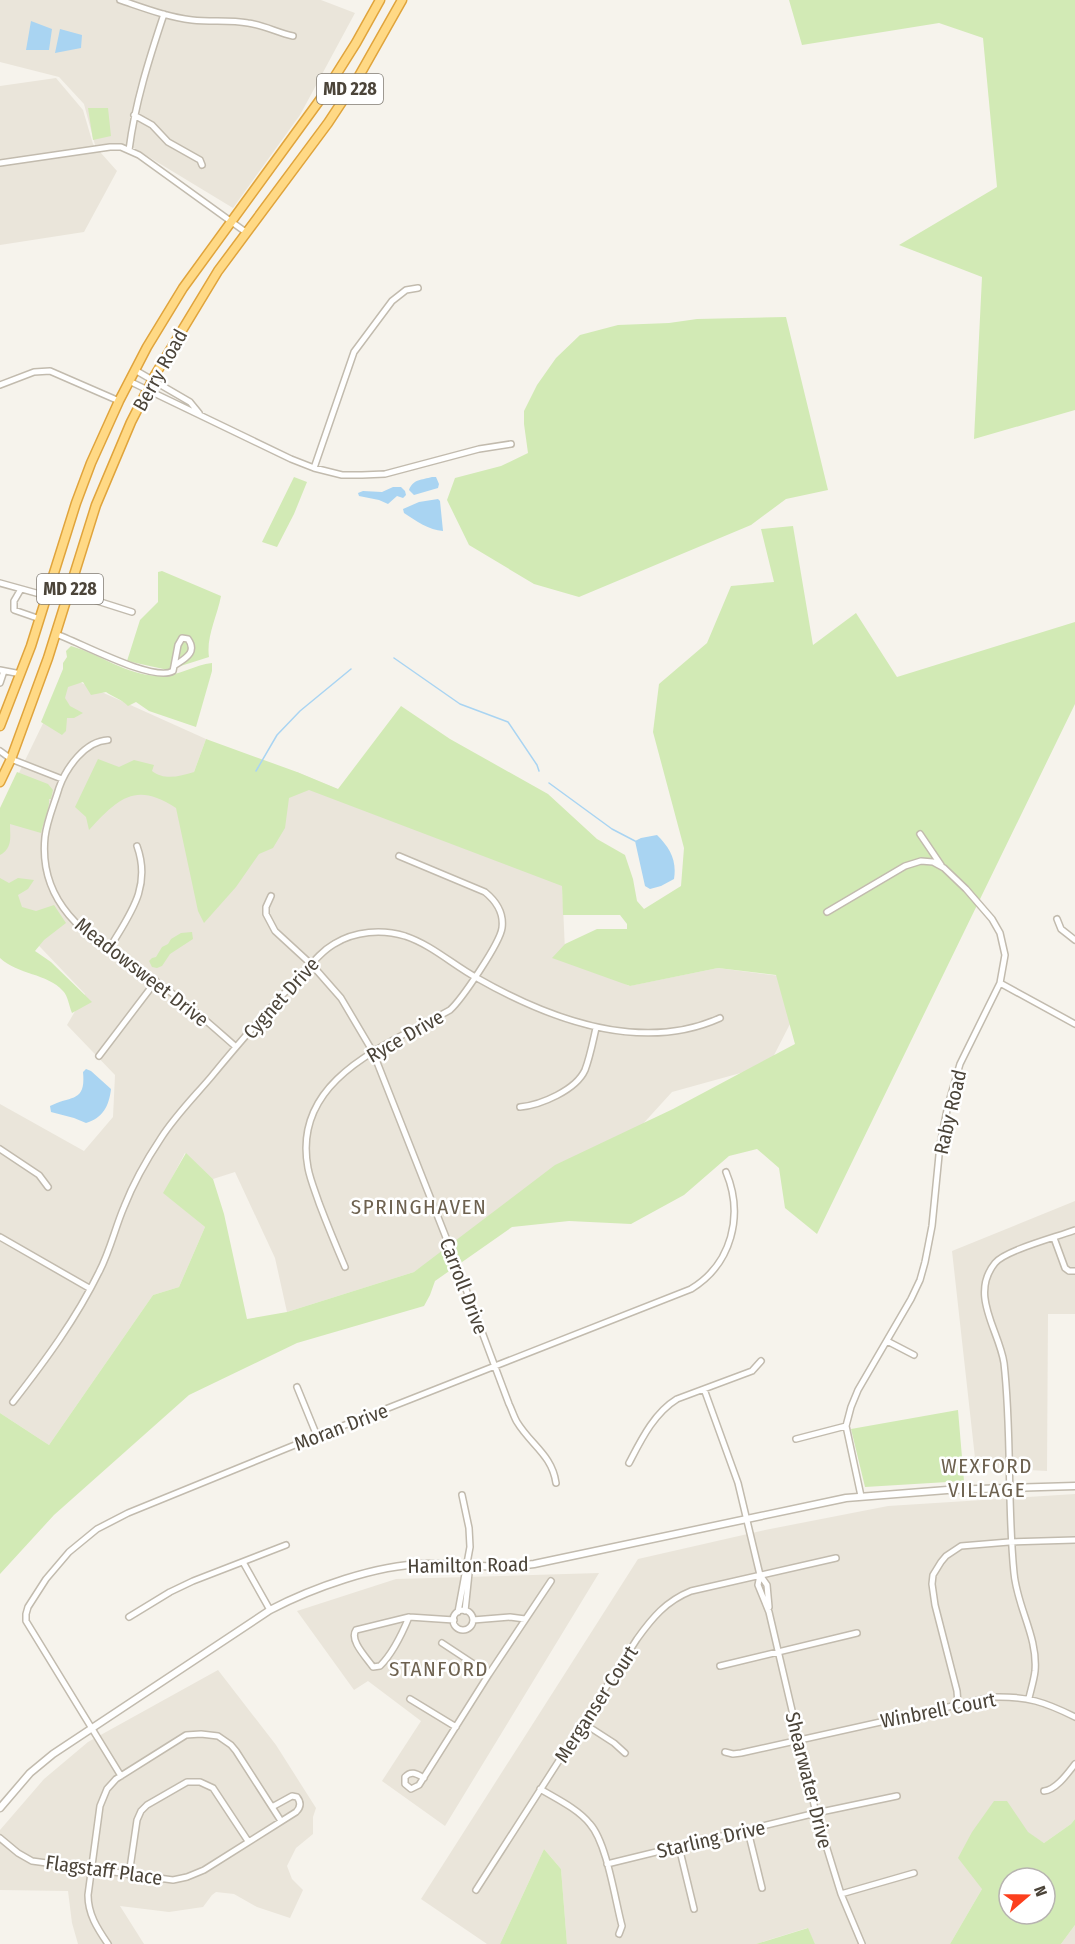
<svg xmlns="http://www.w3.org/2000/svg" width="1075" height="1944" font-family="'Fira Sans Condensed',sans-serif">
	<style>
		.residential { fill: #eae5da }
		.green { fill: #d2eab5; fill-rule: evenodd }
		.water { fill: #a9d4f2 }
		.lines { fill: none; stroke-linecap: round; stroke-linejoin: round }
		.stream { stroke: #a9d4f2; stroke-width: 1.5 }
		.minor-casing { stroke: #c2bbae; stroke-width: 8 }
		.tertiary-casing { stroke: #c2bbae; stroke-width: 9 }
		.trunk-casing { stroke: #e0a43c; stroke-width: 11 }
		.minor { stroke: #fff; stroke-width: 5 }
		.tertiary { stroke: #fff; stroke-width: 6 }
		.trunk { stroke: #ffd985; stroke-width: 8 }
		.labels { text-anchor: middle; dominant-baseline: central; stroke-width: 5; stroke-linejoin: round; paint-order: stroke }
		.shield { fill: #fff; stroke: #817c74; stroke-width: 1.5 }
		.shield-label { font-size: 18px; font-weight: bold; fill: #4b4439 }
		.street-label { font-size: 20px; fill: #4b4439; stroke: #fff }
		.neighbourhood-label { font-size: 21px; letter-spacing: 1.5px; fill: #6e6250; stroke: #fff }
	</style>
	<rect width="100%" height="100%" fill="#f6f3ec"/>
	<path class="residential" d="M 0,0 L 321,0 L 355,13 L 300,115 L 233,208 L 134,148 L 115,144 L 95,145 L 84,104 L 59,77 L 0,62 Z
		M 56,78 L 83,110 L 93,144 L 117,171 L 84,232 L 0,245 L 0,86 Z
		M 66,676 L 206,739 L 179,813 L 297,772 L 562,883 L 565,951 L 629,986 L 718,968 L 780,976 L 791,1022 L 769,1065 L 672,1092 L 641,1126 L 414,1272 L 287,1312 L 275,1258 L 235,1172 L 213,1179 L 185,1153 L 164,1193 L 205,1227 L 179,1287 L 153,1295 L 49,1445 L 0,1413 L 0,1104 L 84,1151 L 113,1117 L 115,1075 L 67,1025 L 85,994 L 0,905 L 0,812 Z
		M 1075,1201 L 1075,1314 L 1048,1314 L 1047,1471 L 976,1467 L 952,1251 Z
		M 1075,1494 L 1075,1819 L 1071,1824 L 1044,1843 L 1024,1830 L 982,1889 L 950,1944 L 815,1944 L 807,1928 L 756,1944 L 567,1944 L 561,1869 L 544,1849 L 500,1944 L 487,1944 L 421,1899 L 638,1559 L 765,1530 L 888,1506 Z
		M 599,1573 L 445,1826 L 382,1781 L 421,1721 L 368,1681 L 354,1690 L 297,1611 L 396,1579 Z
		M 218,1670 L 276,1745 L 316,1808 L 313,1817 L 313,1834 L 296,1848 L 287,1866 L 292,1879 L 303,1890 L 290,1918 L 257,1907 L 234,1894 L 216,1892 L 212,1895 L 203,1907 L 169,1912 L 120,1906 L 144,1944 L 78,1944 L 72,1923 L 68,1891 L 0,1890 L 0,1830 L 44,1779 L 88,1742 Z
		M 1075,1925 L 1075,1944 L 1061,1944 Z"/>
	<path class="green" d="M 789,0 L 1075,0 L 1075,410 L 974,439 L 982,277 L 899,245 L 997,187 L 983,38 L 939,23 L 802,45 Z
		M 88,108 L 108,108 L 111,136 L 93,140 Z
		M 786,317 L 828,490 L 786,499 L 751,525 L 579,597 L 534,584 L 469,545 L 447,500 L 455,478 L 501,466 L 528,453 L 524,424 L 524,411 L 537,385 L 556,358 L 580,335 L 618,325 L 669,323 L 697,319 Z
		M 294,477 L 307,482 L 294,514 L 277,547 L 262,542 Z
		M 793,526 L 813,645 L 856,613 L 897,677 L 1075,622 L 1075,704 L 817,1234 L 785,1208 L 779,1168 L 757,1149 L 729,1156 L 684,1195 L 631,1224 L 569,1221 L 512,1227 L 435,1281 L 430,1295 L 424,1306 L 297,1343 L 189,1395 L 54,1515 L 0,1574 L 0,1413 L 49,1445 L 153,1295 L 179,1287 L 205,1227 L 163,1193 L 186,1153 L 213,1179 L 224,1214 L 247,1319 L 287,1312 L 414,1272 L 555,1165 L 673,1109 L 795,1044 L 776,975 L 718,968 L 630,986 L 552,958 L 565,944 L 597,929 L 627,929 L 627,924 L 620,915 L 563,915 L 562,886 L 309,790 L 289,798 L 285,828 L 273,848 L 259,854 L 236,887 L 204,923 L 198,911 L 176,808 C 135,781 118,799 89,830 L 86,817 L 75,807 L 98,759 L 119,767 L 134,760 L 154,765 L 152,771 C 165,781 180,776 194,772 L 206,739 L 297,772 L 338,789 L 401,706 L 450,739 L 548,794 L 597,839 L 625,855 L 633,879 L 637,901 L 644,909 L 681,886 L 684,848 L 653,732 L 659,684 L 707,643 L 731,586 L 774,582 L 761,529 Z
		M 162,571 L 221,596 C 217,617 206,637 209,657 L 168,670 L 127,661 L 140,620 L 158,602 L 158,572 Z
		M 71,646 C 100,654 126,675 158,676 C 177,677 194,665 212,663 L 212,671 L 196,727 L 149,711 L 136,702 L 128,706 C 121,699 113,697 106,692 L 91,695 L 83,682 L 68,687 L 65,698 L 70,706 L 83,713 L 74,718 L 67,718 L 66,731 L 62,735 L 41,722 L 63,669 L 63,663 L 67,657 L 66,651 Z
		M 17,772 L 48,784 L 53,790 L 51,799 L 49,799 C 50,810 43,822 41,833 L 10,824 C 10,836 13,848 0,855 L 0,808 Z
		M 0,878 L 9,883 L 18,878 L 34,880 L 28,889 L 18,895 L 22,907 L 36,911 L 54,905 L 66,923 L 44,940 L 35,951 L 51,962 L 92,1002 L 72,1013 C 69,1006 68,996 63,991 C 47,973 18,975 0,958 Z
		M 192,932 L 193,939 L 170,954 L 162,966 L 157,968 L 152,967 L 149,961 L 152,958 L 156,957 L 162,947 L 168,944 L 171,939 L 181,933 Z
		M 958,1410 L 964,1481 L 865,1487 L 851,1429 Z
		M 994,1801 L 1007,1801 L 1028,1832 L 1044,1843 L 1071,1824 L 1075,1819 L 1075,1925 L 1061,1944 L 950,1944 L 982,1889 L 958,1858 L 972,1832 ZM 1009,1878 L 1045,1878 L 1045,1914 L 1009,1914 Z
		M 544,1849 L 561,1869 L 567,1944 L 500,1944 Z
		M 808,1928 L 815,1944 L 756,1944 Z"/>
	<path class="water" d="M 31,21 L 52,29 L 49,50 L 26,50 Z
		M 60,29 L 82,35 L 81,48 L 55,53 Z
		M 432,477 L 436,477 L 439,484 L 438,488 L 414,495 L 409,490 C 413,479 422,480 432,477 Z
		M 393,487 L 401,487 L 405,491 L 406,495 L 403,498 L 397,496 L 388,504 L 379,500 L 359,496 L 358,493 L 363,491 L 382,492 Z
		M 438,499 L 440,501 L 443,531 C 429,530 416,521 404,513 L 403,509 L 419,502 Z
		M 657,835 C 670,848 677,860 674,879 L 661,886 L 650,889 L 645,886 L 635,841 L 641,838 Z
		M 86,1069 L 91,1071 L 111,1089 C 109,1106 103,1118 86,1123 L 74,1118 L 51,1112 L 50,1106 C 71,1095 86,1103 83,1072 Z"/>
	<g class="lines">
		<path class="stream" d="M 394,658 L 460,704 L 508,722 L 537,765 L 539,771
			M 256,771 L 277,735 L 300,711 L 351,669
			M 549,783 L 612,829 L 635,841"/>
		<g class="minor-casing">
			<path id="minor" d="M 120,0 C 144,8 167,17 192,20 C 211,22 230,20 248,23 C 264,25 278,33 293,36
				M 134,115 L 152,125 L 168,142 L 200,160 L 202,165
				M 129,150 C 135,103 149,59 164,14
				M 0,163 L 110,147 L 121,147 L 139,155 L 247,233
				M 135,370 L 190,402 L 199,413
				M 129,381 L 291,459 L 314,468 L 342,475 L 362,475 L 385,474 L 479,449 L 511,444
				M 0,385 L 34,372 L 50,371 L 119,401
				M 314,468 L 354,352 L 392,301 L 406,290 L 418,288
				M 0,583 L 47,596
				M 21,589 L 14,601 L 14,610 L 40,619
				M 69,592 L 132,612
				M 56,634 C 79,642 154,683 173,671 L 174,666
				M 182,638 L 188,639 C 198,653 184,659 174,666 L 178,645 Z
				M 0,670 L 21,674
				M 0,683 L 4,671
				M 108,740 C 85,741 66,768 59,788 C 54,805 47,820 45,837 C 37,915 104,945 158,983 C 186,1002 211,1025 236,1047
				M 0,751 L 11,759 L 62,779
				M 920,834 L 941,865
				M 271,896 L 266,907 L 266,914 L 275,931 L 312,965 L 341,998 L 373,1052 L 458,1268 L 509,1404 C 512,1410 514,1417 517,1422 C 531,1445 552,1455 556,1483
				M 827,912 L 905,866 L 921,861 L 933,862 L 944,868 L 966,889 L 992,919 L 1000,933 L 1005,955 L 1000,983 L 960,1064 L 948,1105 L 940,1145 L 932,1226 L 925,1262 L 920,1280 L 911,1299 L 858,1390 L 851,1407 L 846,1426 L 861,1496
				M 1057,919 L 1061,929 L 1075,940
				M 109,949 C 129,915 152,888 137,846
				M 1000,983 L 1075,1024
				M 99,1056 L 156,981
				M 520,1107 C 541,1105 576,1090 585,1070 C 590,1057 593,1041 596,1028
				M 0,1149 L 39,1175 L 48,1187
				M 0,1237 L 89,1288
				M 1054,1238 L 1065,1268 L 1069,1271 L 1075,1271
				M 345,1267 C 336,1246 327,1224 319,1203 C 315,1191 310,1179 308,1168 C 291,1078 388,1045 450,1010 C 462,999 500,943 502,928 C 504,913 496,901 485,892 L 399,856
				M 887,1341 L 914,1355
				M 297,1387 L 317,1436
				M 704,1389 L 738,1483 L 760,1575 L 767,1585 L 769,1607
				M 13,1402 C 45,1361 76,1319 99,1272 C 110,1251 115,1228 124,1207 C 133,1184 147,1159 161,1138 C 175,1116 194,1097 211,1077 C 239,1043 268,1009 299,978 C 310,966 320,952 334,944 C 355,931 382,929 405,936 C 432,945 453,965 477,978 C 549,1019 640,1054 720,1018
				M 796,1439 L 846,1426
				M 629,1463 C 641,1440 654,1413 677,1399 L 752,1371 L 761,1361
				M 243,1562 L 270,1610
				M 760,1575 L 758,1585 L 769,1612 L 816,1813 L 841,1894 L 862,1944
				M453 1620a10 10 0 1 1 20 0a10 10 0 1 1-20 0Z
				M 465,1611 L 469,1573 L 467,1566
				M 458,1612 L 470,1547 L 469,1528 L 462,1495
				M 129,1617 L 170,1592 L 193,1581 L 286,1545
				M 409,1617 C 402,1634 393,1653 380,1666 L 373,1667 C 366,1657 349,1640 356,1630 Z
				M 409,1617 L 454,1620
				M 473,1620 L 510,1617 L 525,1619
				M 442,1643 L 489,1674
				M 720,1666 L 857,1633
				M 1029,1698 C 1031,1689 1034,1680 1035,1671 C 1038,1637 1017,1607 1014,1573 C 1007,1504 1012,1433 1004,1363 C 999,1330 969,1295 995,1263 C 1006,1250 1057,1237 1075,1230
				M 410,1699 L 456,1727
				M 958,1704 L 957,1691 L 935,1605 L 932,1584 L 933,1575 L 941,1562 L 946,1556 L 961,1546 L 1009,1542 L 1075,1540
				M 583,1723 L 614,1743 L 625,1753
				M 725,1752 L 733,1754 L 741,1753 L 993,1697 C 1027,1696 1045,1702 1075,1717
				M 121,1776 L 26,1621 L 26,1614 L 28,1607 L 46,1579 L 69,1552 L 97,1529 L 128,1513 L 317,1436 L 691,1289 C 732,1264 744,1215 726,1172
				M 424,1778 C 417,1774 411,1770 405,1777 L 405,1784 L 411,1789 L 419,1785 L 489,1674 L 551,1581
				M 540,1789 C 557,1799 578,1809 590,1824 C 607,1843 615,1900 622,1926 L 619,1934
				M 1044,1791 C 1056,1790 1068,1773 1075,1764
				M 748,1831 L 762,1888
				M 0,1838 L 18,1853 L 32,1861 L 173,1880 L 187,1877 L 204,1870 L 296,1812 C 301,1807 301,1802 297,1797 L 292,1796 L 272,1807
				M 679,1847 L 694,1909
				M 607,1864 L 816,1813 L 897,1796
				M 129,1875 L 137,1820 L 141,1811 L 147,1805 L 187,1782 L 200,1782 L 213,1788 L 248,1841
				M 476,1890 L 637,1639 C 652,1618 666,1601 691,1591 L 836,1558
				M 841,1894 L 914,1873
				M 108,1944 C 97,1928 88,1914 88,1895 L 100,1806 L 107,1789 L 116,1779 L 186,1735 L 201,1734 L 218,1736 L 231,1745 L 236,1751 L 281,1821"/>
		</g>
		<g class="tertiary-casing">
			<path id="tertiary" d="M 0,1808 L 30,1773 L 53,1754 L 270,1610 C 312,1588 376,1565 424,1564 C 461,1563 497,1570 534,1564 L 846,1498 L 947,1490 L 1075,1486"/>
		</g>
		<g class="trunk-casing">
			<path id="trunk" d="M 0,726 L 31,646 L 76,503 L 91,463 L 119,401 L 147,347 L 183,288 L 322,97 L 356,43 L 380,0
				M 0,782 L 11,759 L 48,658 L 96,505 L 131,422 L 155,375 L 218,271 L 328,123 L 359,76 L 402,0"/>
		</g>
		<use href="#minor" class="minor"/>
		<use href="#tertiary" class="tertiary"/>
		<use href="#trunk" class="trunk"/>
	</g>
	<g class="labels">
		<g class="shield">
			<rect x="317" y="74" width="66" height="30" rx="4.5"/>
			<rect x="37" y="574" width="66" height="30" rx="4.5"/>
		</g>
		<g class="shield-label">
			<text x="350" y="89">MD 228</text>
			<text x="70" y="589">MD 228</text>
		</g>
		<g class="street-label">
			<text transform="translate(160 370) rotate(-61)">Berry Road</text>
			<text transform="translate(142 972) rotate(38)">Meadowsweet Drive</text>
			<text transform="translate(281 998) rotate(-48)">Cygnet Drive</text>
			<text transform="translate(405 1036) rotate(-30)">Ryce Drive</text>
			<text transform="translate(950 1112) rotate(-77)">Raby Road</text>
			<text transform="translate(464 1286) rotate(69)">Carroll Drive</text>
			<text transform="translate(341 1427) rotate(-21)">Moran Drive</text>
			<text transform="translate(468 1565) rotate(-1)">Hamilton Road</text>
			<text transform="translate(596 1704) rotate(-57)">Merganser Court</text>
			<text transform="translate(938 1710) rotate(-11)">Winbrell Court</text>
			<text transform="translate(809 1780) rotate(76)">Shearwater Drive</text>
			<text transform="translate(711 1839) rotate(-13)">Starling Drive</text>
			<text transform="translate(104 1870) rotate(8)">Flagstaff Place</text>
		</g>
		<g class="neighbourhood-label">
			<text x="419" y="1207">SPRINGHAVEN</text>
			<text x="987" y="1466">WEXFORD<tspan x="987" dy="24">VILLAGE</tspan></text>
			<text x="439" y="1669">STANFORD</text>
		</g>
	</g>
	<g transform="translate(1027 1896) rotate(70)"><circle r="28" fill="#ffffff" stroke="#b7b4b0" stroke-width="1.5"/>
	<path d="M0-4.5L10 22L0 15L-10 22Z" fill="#fc3f1d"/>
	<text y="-9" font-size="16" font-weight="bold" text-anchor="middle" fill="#4b4439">N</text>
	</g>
</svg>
